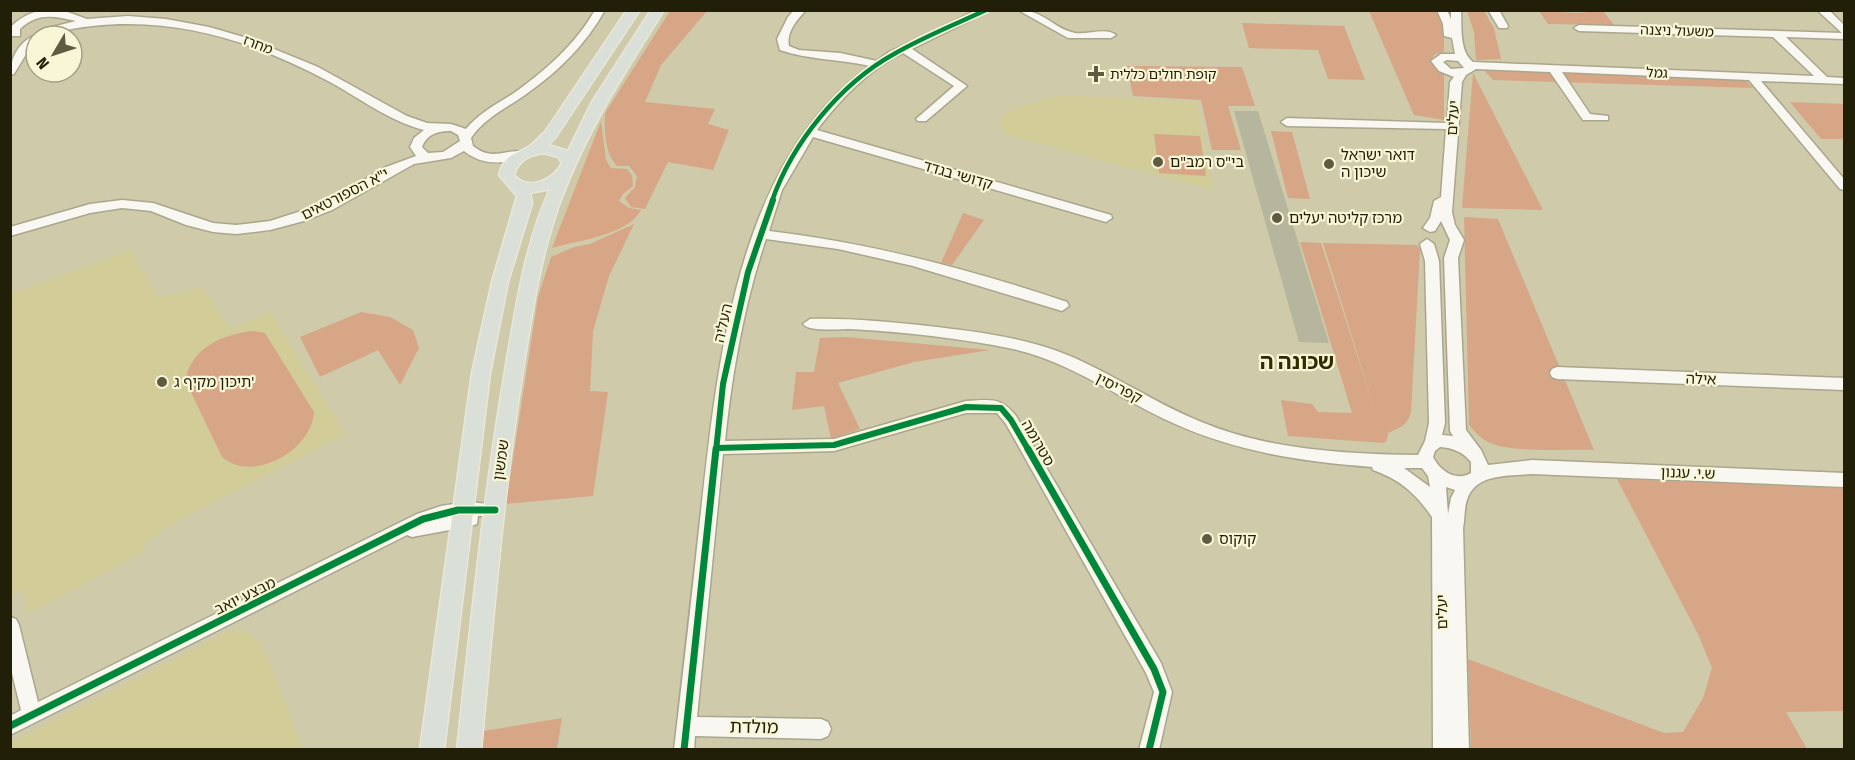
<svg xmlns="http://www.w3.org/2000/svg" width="1855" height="760" font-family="'Fira Sans Condensed','Noto Sans Hebrew',sans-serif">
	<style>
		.built { fill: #d2cc99 }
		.green { fill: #d7a686 }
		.forest { fill: #d9a685 }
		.building { fill: #b5b69d }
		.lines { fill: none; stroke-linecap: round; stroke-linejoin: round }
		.minor-casing { stroke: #aaa68d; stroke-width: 3 }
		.major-casing { stroke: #e9e7d9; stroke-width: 3 }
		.minor { fill: #f8f7f2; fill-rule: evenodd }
		.major { fill: #dadfd8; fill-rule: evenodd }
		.cycleway-far2-casing { stroke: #f9f6d8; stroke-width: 8 }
		.cycleway-far1-casing { stroke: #f9f6d8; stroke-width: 10 }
		.cycleway-casing { stroke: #f9f6d8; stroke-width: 10 }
		.cycleway-far2 { stroke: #00873e; stroke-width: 4.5 }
		.cycleway-far1 { stroke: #00873e; stroke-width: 6 }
		.cycleway { stroke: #00873e; stroke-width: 7 }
		.poi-dot { fill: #5e5b41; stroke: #f9f6d8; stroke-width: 2 }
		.labels { text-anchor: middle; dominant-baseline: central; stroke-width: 4.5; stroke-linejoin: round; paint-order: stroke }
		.far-street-label { font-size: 14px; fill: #221f08; stroke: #f9f6d8 }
		.far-poi-label { font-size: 14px; fill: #221f08; stroke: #f9f6d8; text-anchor: start }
		.street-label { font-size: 15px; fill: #221f08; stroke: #f9f6d8 }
		.poi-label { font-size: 15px; fill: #221f08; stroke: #f9f6d8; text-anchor: start }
		.near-street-label { font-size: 18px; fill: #221f08; stroke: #f9f6d8 }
		.district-label { font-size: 21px; font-weight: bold; fill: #312b00; stroke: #f9f6d8 }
	</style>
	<rect width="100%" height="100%" fill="#cecaaa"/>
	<path class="built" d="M 1058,95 L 1197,102 L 1213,190 L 1004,134 L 998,120 L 1012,110 Z
		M 131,249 L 159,298 L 202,287 L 232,329 L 270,311 L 346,434 L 172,524 L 145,544 L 141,554 L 27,614 L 23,589 L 11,595 L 11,294 Z
		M 248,631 L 263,645 L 303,749 L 11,749 L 11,743 L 227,632 Z"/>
	<path class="green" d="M 1440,10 L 1444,19 L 1444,52 L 1435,54 L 1430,61 L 1435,69 L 1444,74 L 1444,120 L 1414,115 L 1369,11 Z
		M 670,11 L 707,11 L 661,65 L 645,102 L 715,109 L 708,124 L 729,130 L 713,170 L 668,162 L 645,209 L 631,207 L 625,198 L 635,187 L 637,176 L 629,166 L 617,166 C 605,154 604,130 605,113 Z
		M 1467,11 L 1484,11 L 1494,28 L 1501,59 L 1476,60 L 1474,32 Z
		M 1539,11 L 1576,13 L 1603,11 L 1614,25 L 1548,24 Z
		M 1242,23 L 1344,26 L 1365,80 L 1328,79 L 1318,50 L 1249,48 Z
		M 1127,66 L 1242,67 L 1255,106 L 1228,106 L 1241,150 L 1212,150 L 1201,100 L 1133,96 Z
		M 1484,70 L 1745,80 L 1753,88 L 1493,80 Z
		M 1473,73 L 1543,210 L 1462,208 Z
		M 1790,102 L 1844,104 L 1844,139 L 1821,139 Z
		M 1271,131 L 1292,132 L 1310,199 L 1288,198 Z
		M 1154,134 L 1200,136 L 1206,176 L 1159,173 Z
		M 963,213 L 984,220 L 952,265 L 941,263 Z
		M 1464,217 L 1498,219 L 1594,450 C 1567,449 1513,453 1490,443 C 1481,439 1475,432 1469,425 Z
		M 634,224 L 609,276 L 593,331 L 590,391 L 608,392 L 593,496 L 506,504 L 538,297 L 551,257 L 574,247 L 590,244 Z
		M 1300,242 L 1321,243 L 1376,414 L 1323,243 L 1417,245 L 1420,249 L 1411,412 C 1407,426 1401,427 1388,433 L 1387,440 L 1384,443 L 1288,436 L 1281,400 L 1312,404 L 1318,412 L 1352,413 Z
		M 361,312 L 390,317 L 413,330 L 419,348 L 400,385 L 378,350 L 320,377 L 300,337 Z
		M 252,331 L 265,333 L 314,412 C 312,450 253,484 222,457 L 185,380 C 193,347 221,335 252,331 Z
		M 846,337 L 990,350 L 914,362 L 838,383 L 860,429 L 831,439 L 824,406 L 792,410 L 796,372 L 814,372 L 820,338 Z
		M 1617,479 L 1844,488 L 1844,711 L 1786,712 L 1807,749 L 1471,749 L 1468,659 L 1664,733 L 1683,732 L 1703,698 L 1712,668 L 1698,634 Z
		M 562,718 L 557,749 L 482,749 L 484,731 Z"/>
	<path class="forest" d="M 601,121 L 606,160 L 611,168 L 627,169 L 632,175 L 633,186 L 623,194 L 619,201 L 629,208 L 641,210 C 627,236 578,240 552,248 Z"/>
	<path class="building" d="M 1234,111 L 1258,111 L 1329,343 L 1299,342 Z"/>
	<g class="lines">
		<g class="minor-casing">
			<path id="minor" d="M 41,10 L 62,10 L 87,19 L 128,16 L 166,19 L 209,27 L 247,38 L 318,67 L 407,116 L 427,123 L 451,124 L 466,129 C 479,113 497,104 514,93 C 546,70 575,45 595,10 L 605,10 C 586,44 560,70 529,92 C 509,107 485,117 471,138 L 473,146 C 493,162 504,148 524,152 L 524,158 C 504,164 482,166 464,151 L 451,158 L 414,164 L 332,210 L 304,221 L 270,230 L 236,234 L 213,232 L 186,225 L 151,211 L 122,208 L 90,213 L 10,236 L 10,227 L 90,204 L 122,200 L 153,203 L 213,223 L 236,225 L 270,221 L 323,204 L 386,167 L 416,156 L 410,147 L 414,138 L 424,130 C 389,121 361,99 330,82 C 242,35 155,10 56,32 L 51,29 L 52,27 L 76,21 C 54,16 38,12 20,29 L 20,36 L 12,36 L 10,28 C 19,18 28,14 41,10 ZM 451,131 L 458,135 L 460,141 L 443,152 L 428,153 L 422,147 C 427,134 438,131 451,131 Z
				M 794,10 L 806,10 C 797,20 786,32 789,46 L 799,50 L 840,53 L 877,61 L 889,52 L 977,10 L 991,10 L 912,49 L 967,86 L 926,121 L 918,121 L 916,119 L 954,86 L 903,53 C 869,69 839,101 817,130 L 1111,215 L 1112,218 L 1106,222 L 813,137 L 782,190 L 769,231 C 871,243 969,269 1067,302 L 1069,306 L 1062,311 L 913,266 L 838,249 L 766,239 C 744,304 732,373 725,441 L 834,439 L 966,401 C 990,400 1000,396 1016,416 L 1161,663 L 1172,692 L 1159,750 L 1139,750 L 1154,692 L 1146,673 L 1006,424 L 997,413 L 966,413 L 834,451 L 723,454 L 697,717 L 821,719 L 828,722 L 831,729 L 828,736 L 821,739 L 695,736 L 694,750 L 674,750 C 683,673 692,596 700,520 C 717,368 735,162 870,66 C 840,59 808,60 780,50 L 777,39 L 788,17 Z
				M 1018,10 C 1044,10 1054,29 1075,33 C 1088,35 1106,27 1116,35 L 1111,38 L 1068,38 Z
				M 1437,10 L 1447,10 L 1451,19 L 1451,10 L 1461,10 C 1462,27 1459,51 1473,62 L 1814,76 L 1773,37 L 1579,31 L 1574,28 L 1579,25 L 1842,33 L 1817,10 L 1829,10 L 1844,25 L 1844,39 L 1786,37 L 1827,77 L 1844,78 L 1844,84 L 1761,81 L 1844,179 L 1844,190 L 1840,189 L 1749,80 L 1562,72 L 1590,114 L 1608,116 L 1608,120 L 1583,120 L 1550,72 L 1476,69 L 1466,75 L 1462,82 L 1452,212 L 1455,225 L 1464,240 L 1458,258 L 1466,430 L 1481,450 L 1488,465 L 1532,460 L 1844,473 L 1844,487 L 1532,474 C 1509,476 1475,473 1467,500 C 1464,508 1465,519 1463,528 L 1469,750 L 1433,750 L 1432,517 C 1416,494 1401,480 1373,470 L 1372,467 C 1304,462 1236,452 1173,423 C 1120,399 1071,362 1013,349 C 960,338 904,332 850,329 C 840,329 808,332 803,324 L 810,319 C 849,318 888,322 928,326 C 971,331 1015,336 1057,351 C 1106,369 1150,401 1199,421 C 1267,450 1345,454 1418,455 L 1425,441 L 1429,423 L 1425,261 L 1420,244 L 1427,239 L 1434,244 L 1439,261 L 1445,423 L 1442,435 L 1453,436 L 1450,431 L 1444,258 L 1450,240 L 1441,221 L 1435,231 L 1430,232 L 1423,228 L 1430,218 L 1434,201 L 1441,197 L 1446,129 L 1287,126 L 1281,122 L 1287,118 L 1447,123 L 1450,82 L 1454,77 L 1439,71 L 1431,61 L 1441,54 L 1455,54 L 1452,38 L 1444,36 L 1443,24 ZM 1447,60 L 1458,61 L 1464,68 L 1451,69 L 1443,62 ZM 1440,447 C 1453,448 1463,452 1471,462 L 1471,473 C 1456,482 1440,471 1433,457 L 1435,451 ZM 1404,468 L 1422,468 L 1428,476 L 1430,487 ZM 1446,487 L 1455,490 L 1451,498 L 1448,514 Z
				M 1488,10 L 1499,10 L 1508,26 L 1507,28 L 1499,28 Z
				M 36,35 L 40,36 L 36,36 L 36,44 L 28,51 L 14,74 L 10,75 C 10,59 19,41 36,35 Z
				M 1557,367 L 1844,378 L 1844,390 L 1557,379 L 1552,377 L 1550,373 L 1552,369 Z
				M 467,502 L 501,505 L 503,510 L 501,515 L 478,516 L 477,524 L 471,526 L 412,537 L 407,535 L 10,735 L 10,716 L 21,710 L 10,665 L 10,617 L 16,619 L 19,625 L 38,702 L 417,514 L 441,506 Z"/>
		</g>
		<g class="major-casing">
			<path id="major" d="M 627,10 L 640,10 L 555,138 L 548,145 L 568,151 L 592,102 L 651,10 L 664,10 C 625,72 588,128 562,197 C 541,252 532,312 523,370 C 503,496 493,623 481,750 L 457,750 C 471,621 484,493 506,365 C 516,306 525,244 550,189 L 530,193 L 532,203 L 508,282 L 490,373 L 444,750 L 420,750 L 472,373 L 492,282 L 517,196 L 499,175 C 505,153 514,156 530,146 C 535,142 540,136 545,132 ZM 544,153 L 558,157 L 562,163 C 554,180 528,192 514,175 C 518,160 529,155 544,153 Z"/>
		</g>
		<use href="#minor" class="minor"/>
		<use href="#major" class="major"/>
		<g class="cycleway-far2-casing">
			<path id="cycleway-far2" d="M 772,201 C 792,143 840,84 894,54 C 923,37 956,24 986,10"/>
		</g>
		<g class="cycleway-far1-casing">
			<path id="cycleway-far1" d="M 717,448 L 834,445 L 966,407 L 1001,408 L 1011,420 L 1029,451
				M 716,451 L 723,384 L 748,272 L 773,200"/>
		</g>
		<g class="cycleway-casing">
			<path id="cycleway" d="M 1028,449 L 1154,669 L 1163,692 L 1149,750
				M 10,726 L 423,519 L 458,510 L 495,510
				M 684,750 L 716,449"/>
		</g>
		<use href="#cycleway-far2" class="cycleway-far2"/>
		<use href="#cycleway-far1" class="cycleway-far1"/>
		<use href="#cycleway" class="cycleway"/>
	</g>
	<g class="poi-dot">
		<path d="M1093 65h6v6h6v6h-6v6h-6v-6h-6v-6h6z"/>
		<circle cx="1158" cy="162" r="6"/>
		<circle cx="1329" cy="164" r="6"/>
		<circle cx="1277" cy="218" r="6"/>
		<circle cx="162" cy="382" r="6"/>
		<circle cx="1207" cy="539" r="6"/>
	</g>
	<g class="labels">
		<g class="far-street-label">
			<text transform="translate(1677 31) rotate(2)">משעול ניצנה</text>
			<text transform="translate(258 45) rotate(21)">מחרז</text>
			<text transform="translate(1657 73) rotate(2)">גמל</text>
		</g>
		<g class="far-poi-label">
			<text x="1110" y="74">קופת חולים כללית</text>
		</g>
		<g class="street-label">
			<text transform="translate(1453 118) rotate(-86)">יעלים</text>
			<text transform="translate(958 175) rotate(16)">קדושי בגדד</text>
			<text transform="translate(345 194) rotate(-27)">י"א הספורטאים</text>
			<text transform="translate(723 323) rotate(-77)">העליה</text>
			<text transform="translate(1701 379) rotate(2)">אילה</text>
			<text transform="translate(1119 388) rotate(27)">קפריסין</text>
			<text transform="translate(1038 443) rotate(60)">סטרומה</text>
			<text transform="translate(501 460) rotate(-82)">שמשון</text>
			<text transform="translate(1688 473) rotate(2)">ש.י. עגנון</text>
			<text transform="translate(245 596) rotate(-26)">מבצע יואב</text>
			<text transform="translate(1442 612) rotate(-91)">יעלים</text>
		</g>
		<g class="poi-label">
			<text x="1341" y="155">דואר ישראל<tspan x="1341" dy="17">שיכון ה</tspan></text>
			<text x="1170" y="162">בי"ס רמב"ם</text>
			<text x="1289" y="218">מרכז קליטה יעלים</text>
			<text x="174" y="382">תיכון מקיף ג'</text>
			<text x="1219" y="539">קוקוס</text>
		</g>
		<g class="near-street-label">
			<text transform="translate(754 727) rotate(1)">מולדת</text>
		</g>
		<g class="district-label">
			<text x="1297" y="362">שכונה ה</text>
		</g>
	</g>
	<rect width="1855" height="760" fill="none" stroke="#221f08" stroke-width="24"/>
	<g transform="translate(54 54) rotate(231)"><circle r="28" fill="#f9f6d8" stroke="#a3a085" stroke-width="1.5"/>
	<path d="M0-4.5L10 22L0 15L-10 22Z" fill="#5e5b41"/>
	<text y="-9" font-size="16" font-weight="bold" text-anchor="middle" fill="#221f08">N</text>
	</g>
</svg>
